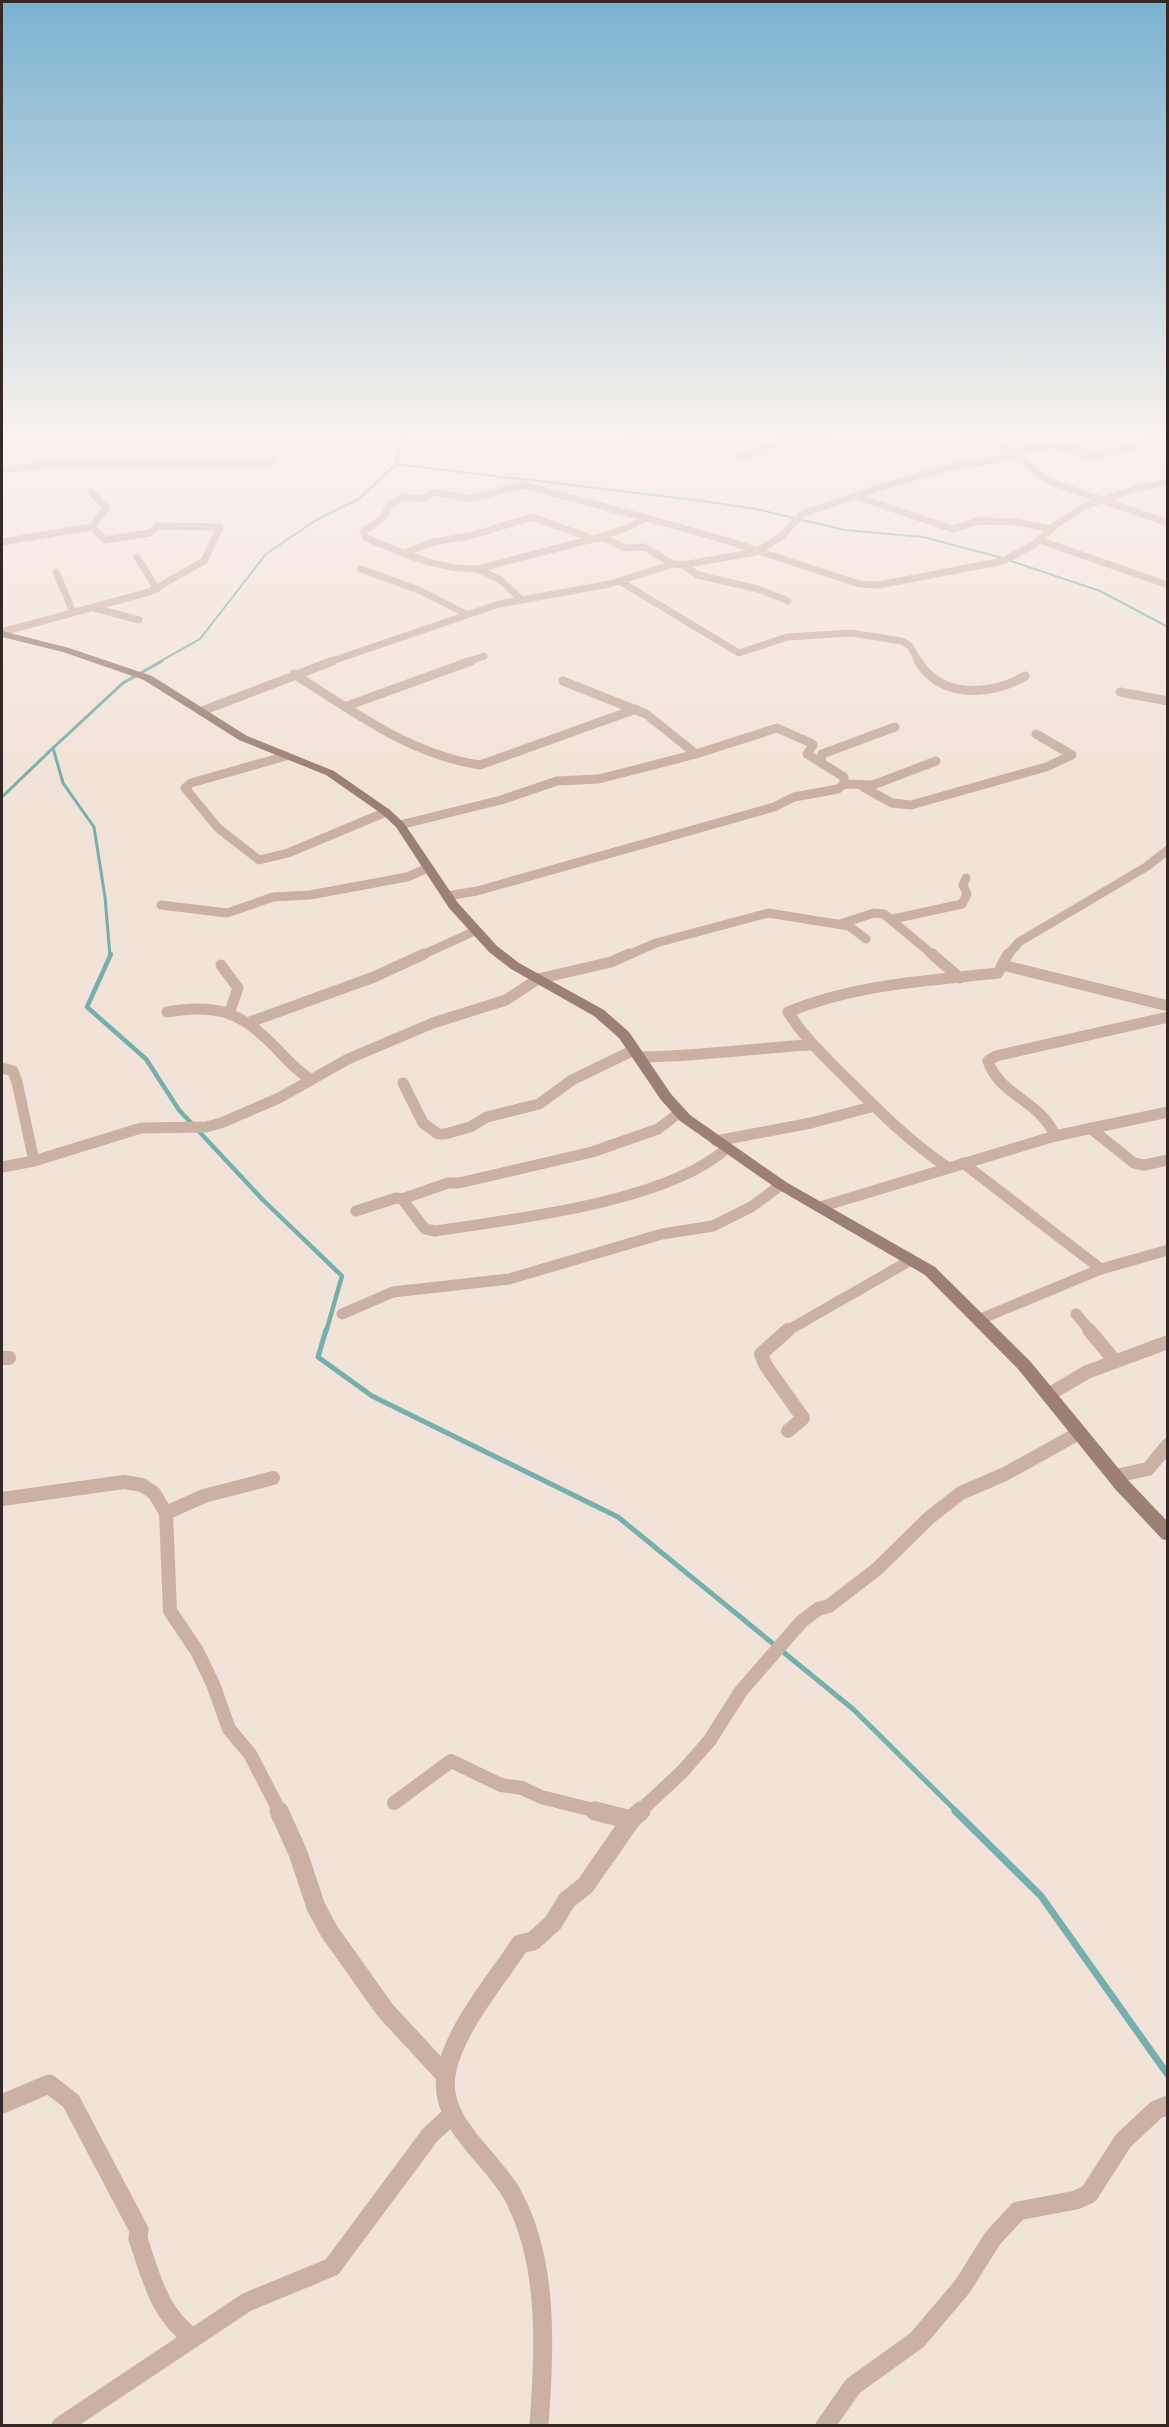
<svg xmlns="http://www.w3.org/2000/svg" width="1169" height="2427" viewBox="0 0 1169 2427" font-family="'PT Sans',sans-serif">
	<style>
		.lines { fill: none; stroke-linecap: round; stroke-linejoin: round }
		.stream-far4 { stroke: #76afac; stroke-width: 2 }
		.stream-far3 { stroke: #76afac; stroke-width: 3 }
		.stream-far2 { stroke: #76afac; stroke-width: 4.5 }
		.stream-far1 { stroke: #76afac; stroke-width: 5 }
		.stream { stroke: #76afac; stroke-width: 7 }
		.street-far4 { stroke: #cab1a4; stroke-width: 7 }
		.street-far3 { stroke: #cab1a4; stroke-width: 9 }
		.street-far2 { stroke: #cab1a4; stroke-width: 11 }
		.street-far1 { stroke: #cab1a4; stroke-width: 14 }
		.street { stroke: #cab1a4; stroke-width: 19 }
		.secondary { fill: #9d8075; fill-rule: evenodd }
	</style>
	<rect width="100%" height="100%" fill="#f2e3d8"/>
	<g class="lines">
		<g class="stream-far4">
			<path d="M396,464L695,500L756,509L845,530L923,537L999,557L1100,591L1168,627"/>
			<path d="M159,662L200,639L266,554L316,520L359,499L396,464L402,432"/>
		</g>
		<g class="stream-far3">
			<path d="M2,797L53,748"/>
			<path d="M110,956L105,897L94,827L63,783L53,748L123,683L162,661"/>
		</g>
		<path class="stream-far2" d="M111,954L87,1007L146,1059L179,1110L263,1200L342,1276L326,1332"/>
		<path class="stream-far1" d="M326,1330L318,1357L372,1396L618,1517L853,1709L957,1812"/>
		<path class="stream" d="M955,1811L1041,1896L1168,2075"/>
		<g class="street-far4">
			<path d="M965,432L984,438L1026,462L1040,476L1059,485L1168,523"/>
			<path d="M631,435L638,432"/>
			<path d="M1068,448L1084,458L1168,439"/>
			<path d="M1010,453C1039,446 1069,443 1097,456"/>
			<path d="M738,458L789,441L831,432"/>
			<path d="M2,470L48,464L272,463"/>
			<path d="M855,496L953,529L979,521L1016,522L1052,529"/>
			<path d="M1039,540L1168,585"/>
			<path d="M2,542L92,527L106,508L91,492"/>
			<path d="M405,553L433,542L470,536L532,517L593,539L604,538L625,548L644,547L673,564"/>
			<path d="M137,557L157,589"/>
			<path d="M683,565L698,575L758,589L788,601"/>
			<path d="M361,569L421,591L466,614"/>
			<path d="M477,569C438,570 402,552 366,538L363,532L384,517L389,505L403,497L420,499L436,492L469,499L523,485L646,518"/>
			<path d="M56,572L73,612"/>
			<path d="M621,582L739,653L787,637L851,633L902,641L910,646L919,662"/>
			<path d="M522,600L499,579L477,569L593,539L627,528L646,518L725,540L859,584L879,585L1003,561L1035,544L1055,525L1087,505L1138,488L1168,482"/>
			<path d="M94,608L139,620"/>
			<path d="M2,632L149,592L204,561L220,527L157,526L150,533L105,540L92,527"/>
			<path d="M329,662L499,604L610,584L673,564L683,565L756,552L782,536L802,514L878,488L949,467L1015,456"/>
			<path d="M467,662L484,656"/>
		</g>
		<g class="street-far3">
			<path d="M918,661C941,699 991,696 1025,676"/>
			<path d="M294,674C352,711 411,755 480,765L636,709"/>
			<path d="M563,681L646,714L696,754"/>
			<path d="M1120,692L1168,701"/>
			<path d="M347,706L471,661"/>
			<path d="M202,711L333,661"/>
			<path d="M286,756L191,783L185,788L218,828L259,860L288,853L386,812"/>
			<path d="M821,760L822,754L895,727"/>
			<path d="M863,787L892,803L911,805L1046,767L1072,755L1036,734"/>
			<path d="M400,825L501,800L557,781L599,779L696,754L777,728L811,743L813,745L807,754L844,777V784"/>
			<path d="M447,896L477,891L774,807L794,797L838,789L844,784L873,785L936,761"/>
			<path d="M161,905L227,913L273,897L310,895L407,877L428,868"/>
			<path d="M893,919L962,904L967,894L963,885L966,878"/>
			<path d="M840,924L874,913L884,914L934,956"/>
			<path d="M420,956L475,931"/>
			<path d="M626,956L656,943L768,913L849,926L866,939"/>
			<path d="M1007,956L1019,942L1146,867L1168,850"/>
		</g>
		<g class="street-far2">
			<path d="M932,954L960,978"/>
			<path d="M221,965L238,988L230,1011"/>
			<path d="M1002,965L1168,1006"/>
			<path d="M167,1012C216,1003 242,1012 276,1048C287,1059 297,1072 311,1079"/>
			<path d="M250,1022L374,977L424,954"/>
			<path d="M639,1057C696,1057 753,1048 810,1045"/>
			<path d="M2,1068L13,1071L17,1082L34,1161"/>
			<path d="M403,1083L423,1123L438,1134H445L470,1127L487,1117L539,1104L572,1080L634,1050"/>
			<path d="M1090,1128L1134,1163L1144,1165L1168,1160"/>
			<path d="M1055,1136C1042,1102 999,1095 988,1061L996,1056L1168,1017"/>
			<path d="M716,1141L811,1123L871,1107"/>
			<path d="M963,1163L1101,1269"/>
			<path d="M2,1167L34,1161L141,1128L206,1127L221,1123L279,1098L348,1059L433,1023L506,1000L538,979L611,962L629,954"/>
			<path d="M947,1167C910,1142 881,1113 849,1081C827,1059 805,1039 788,1012C855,984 927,981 998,973L1008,954"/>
			<path d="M402,1199L448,1183H459L592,1152L658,1129L680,1112"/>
			<path d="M820,1207L1055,1136L1168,1112"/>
			<path d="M356,1211L396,1198L402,1199L425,1229L435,1231C514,1219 668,1202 727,1148"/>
			<path d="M342,1314L393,1292L509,1279L662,1234L713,1226L751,1207L781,1185"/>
			<path d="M1076,1314L1091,1332"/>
			<path d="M978,1320L1101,1269L1168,1250"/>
			<path d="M785,1332L911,1260"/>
		</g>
		<g class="street-far1">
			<path d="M788,1330L761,1354L766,1366L803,1418L788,1431"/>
			<path d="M1089,1330L1115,1361"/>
			<path d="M2,1358H9"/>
			<path d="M1048,1395L1087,1372L1168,1342"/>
			<path d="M1115,1476L1148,1469L1168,1445"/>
			<path d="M2,1499L124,1482L142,1485L154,1493L166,1513L170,1611L197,1651L213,1684L229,1729L250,1754L280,1812"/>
			<path d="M166,1513L204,1496L273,1478"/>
			<path d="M394,1803L451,1761L501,1785L522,1788L541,1797L601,1812"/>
			<path d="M639,1812L682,1772L710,1740L741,1691L802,1621L818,1609L829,1606L877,1569L930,1517L961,1493L1005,1474L1079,1433"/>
		</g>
		<g class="street">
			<path d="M279,1811L298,1853L316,1907L329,1931L385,2010L446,2076"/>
			<path d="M595,1811L631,1820"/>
			<path d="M2,2104L49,2084L71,2101L139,2230L138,2239C151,2276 159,2315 193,2338"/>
			<path d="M61,2426L247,2302L332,2267L430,2135L453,2114"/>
			<path d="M539,2426C544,2351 550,2263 512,2194C491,2156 438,2123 446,2074C454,2029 496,1981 520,1944L533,1941L553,1923L567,1900L585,1886L631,1820L641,1811"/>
			<path d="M825,2426L853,2386L917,2340L962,2287L993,2238L1018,2211L1076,2200L1089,2194L1123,2141L1156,2110L1168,2105"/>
		</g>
		<path class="secondary" d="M2,631L69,648L152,676L247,736L334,771L390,810L404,823L458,903L497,946L519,963L604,1010L629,1032L671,1094L690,1115L786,1182L935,1267L1030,1361L1128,1480L1168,1522V1541L1162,1539L1116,1490L1018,1369L925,1275L776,1188L680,1121L661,1100L619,1038L594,1016L511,969L489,952L449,908L396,827L382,814L326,775L239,740L144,680L63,652L2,637Z"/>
	</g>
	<linearGradient id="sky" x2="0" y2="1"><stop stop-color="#7ab2d0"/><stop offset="0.56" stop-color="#f9f2ed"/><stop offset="1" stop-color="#f9f2ed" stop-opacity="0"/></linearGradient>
	<rect width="1169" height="772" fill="url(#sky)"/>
	<rect width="1169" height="2427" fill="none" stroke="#352926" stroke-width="6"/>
</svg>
